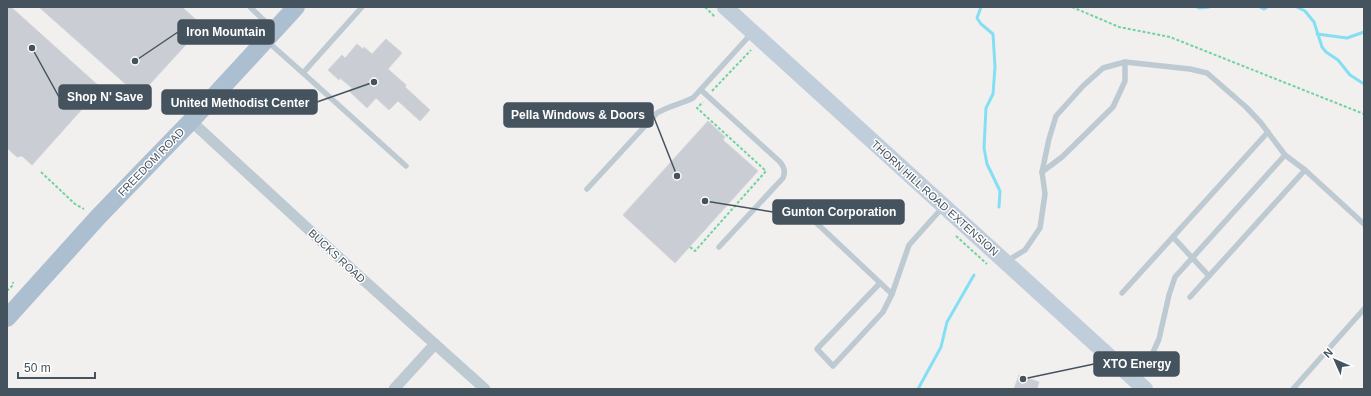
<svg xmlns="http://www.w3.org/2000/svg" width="1371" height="396" viewBox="0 0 1371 396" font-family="Helvetica,sans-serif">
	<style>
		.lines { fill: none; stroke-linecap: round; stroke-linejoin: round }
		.stream { stroke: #83dff3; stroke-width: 3 }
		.building { fill: #caced4; stroke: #d2d5db }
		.path { stroke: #6fd49f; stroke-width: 2; stroke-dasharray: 3 2; stroke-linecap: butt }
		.lane { stroke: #becad2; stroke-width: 5.5 }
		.street { stroke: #becad2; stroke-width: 11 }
		.secondary { stroke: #c0cdda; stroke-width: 16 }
		.primary { stroke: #acbfd0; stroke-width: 18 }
		.labels { text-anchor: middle; stroke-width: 3; stroke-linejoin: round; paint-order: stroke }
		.street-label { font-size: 11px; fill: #45535e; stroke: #fff }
		.leader { fill: none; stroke: #45535e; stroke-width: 1.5 }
		.callout-dot { fill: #45535e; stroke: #fff; stroke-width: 1.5 }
		.callout { fill: #45535e; stroke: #45535e; stroke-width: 1.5 }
		.callout-label { font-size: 12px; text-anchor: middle; font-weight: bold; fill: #fff }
	</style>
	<rect width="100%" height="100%" fill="#f2efef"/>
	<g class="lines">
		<g class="stream">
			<path d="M981,7L977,18L981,24L993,34L995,67L993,94L986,108L984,148L987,164L1000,191L999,207"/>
			<path d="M1197,7L1200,8L1209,7"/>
			<path d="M1260,7L1264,9L1267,7"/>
			<path d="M1297,7L1305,11L1314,22L1322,47L1326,52L1338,60L1350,75L1364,84"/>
			<path d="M1317,34L1347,38L1364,32"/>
			<path d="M918,389L941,347L947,322L974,275"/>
		</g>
	</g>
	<g class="building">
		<path d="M7,7H11L101,88L32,165L22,156L17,157L7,148Z"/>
		<path d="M39,7H182L203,26L139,96Z"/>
		<path d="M386,39L402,53L388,69L406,85L405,87L430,110L420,121L398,101L389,110L376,98L367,108L349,91L352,88L340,78L339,80L328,70L342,55L345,58L357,44L363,49L364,47L372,54Z"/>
		<path d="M708,121L725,137L723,140L758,171L675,263L623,215Z"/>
		<path d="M1019,375L1039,382L1037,389H1014Z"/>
	</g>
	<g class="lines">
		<g class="path">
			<path d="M705,7L715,17"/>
			<path d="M1072,7L1119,27L1170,37L1364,114"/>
			<path d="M712,91L751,50"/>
			<path d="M41,172L75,204L84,209"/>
			<path d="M956,236L987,264"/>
			<path d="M690,247L695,251L766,171L697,108L703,102"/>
			<path d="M7,291L13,285V282"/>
		</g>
		<g class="lane">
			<path d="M250,7L273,29"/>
			<path d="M362,7L303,73L406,166"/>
			<path d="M267,41L303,73"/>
			<path d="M701,90L779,161C784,166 786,171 783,178L719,247"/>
			<path d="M1285,155L1305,170"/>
			<path d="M1042,172L1062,157L1113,107L1125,81V62"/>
			<path d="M587,189L657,113C668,106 681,104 693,98L751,34"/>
			<path d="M807,214L892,294L909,245L943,207"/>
			<path d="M1173,237L1209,276"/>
			<path d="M1007,261L1025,250L1040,228L1045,194L1042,172L1049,139L1056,116L1083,86L1103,68L1125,62L1190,69L1207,73L1246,107L1261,123L1285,155L1175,277L1169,295L1159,339L1150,359L1130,373"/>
			<path d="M880,283L817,349L833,366L883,312L892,294"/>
			<path d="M1122,293L1268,132"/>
			<path d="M1190,297L1305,170L1364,224"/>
			<path d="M1293,389L1364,309"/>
		</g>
		<g class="street">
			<path d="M191,121L358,275L485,389"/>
			<path d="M394,389L435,344"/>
		</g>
		<path class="secondary" d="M725,7L1145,389"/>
		<path class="primary" d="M7,318L99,216L191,121L296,7"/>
	</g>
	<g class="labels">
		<g class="street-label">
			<text transform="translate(151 162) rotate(-46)" y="4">FREEDOM ROAD</text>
			<text transform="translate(935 198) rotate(42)" y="4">THORN HILL ROAD EXTENSION</text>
			<text transform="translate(337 256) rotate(43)" y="4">BUCKS ROAD</text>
		</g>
	</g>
	<path class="leader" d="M135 61L178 32M32 48L59 97M374 82L317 102M677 176L653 115M705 201L773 212M1023 379L1094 364"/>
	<g class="callout-dot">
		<circle cx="135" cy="61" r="4"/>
		<circle cx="32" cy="48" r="4"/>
		<circle cx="374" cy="82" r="4"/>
		<circle cx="677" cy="176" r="4"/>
		<circle cx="705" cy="201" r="4"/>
		<circle cx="1023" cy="379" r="4"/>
	</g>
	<g class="callout">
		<rect x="178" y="20" width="96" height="24" rx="4"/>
		<rect x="59" y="85" width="92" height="24" rx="4"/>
		<rect x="162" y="90" width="155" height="24" rx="4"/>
		<rect x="504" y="103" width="149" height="24" rx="4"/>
		<rect x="773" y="200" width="131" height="24" rx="4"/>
		<rect x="1094" y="352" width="85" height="24" rx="4"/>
	</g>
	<g class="callout-label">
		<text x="226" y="36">Iron Mountain</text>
		<text x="105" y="101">Shop N' Save</text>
		<text x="240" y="107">United Methodist Center</text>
		<text x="578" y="119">Pella Windows &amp; Doors</text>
		<text x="839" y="216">Gunton Corporation</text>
		<text x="1137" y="368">XTO Energy</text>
	</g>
	<rect width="1371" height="396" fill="none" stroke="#45535e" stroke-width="16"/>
	<g transform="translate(1335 360) rotate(315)" stroke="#ffffff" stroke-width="3" paint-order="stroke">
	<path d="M0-3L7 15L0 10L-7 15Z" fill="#45535e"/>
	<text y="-6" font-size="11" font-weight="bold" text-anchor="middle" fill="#45535e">N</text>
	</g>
	<path d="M18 372v6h77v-6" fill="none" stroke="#45535e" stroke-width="2"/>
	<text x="24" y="372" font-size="12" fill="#45535e" stroke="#ffffff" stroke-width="3" paint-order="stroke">50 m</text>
</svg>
